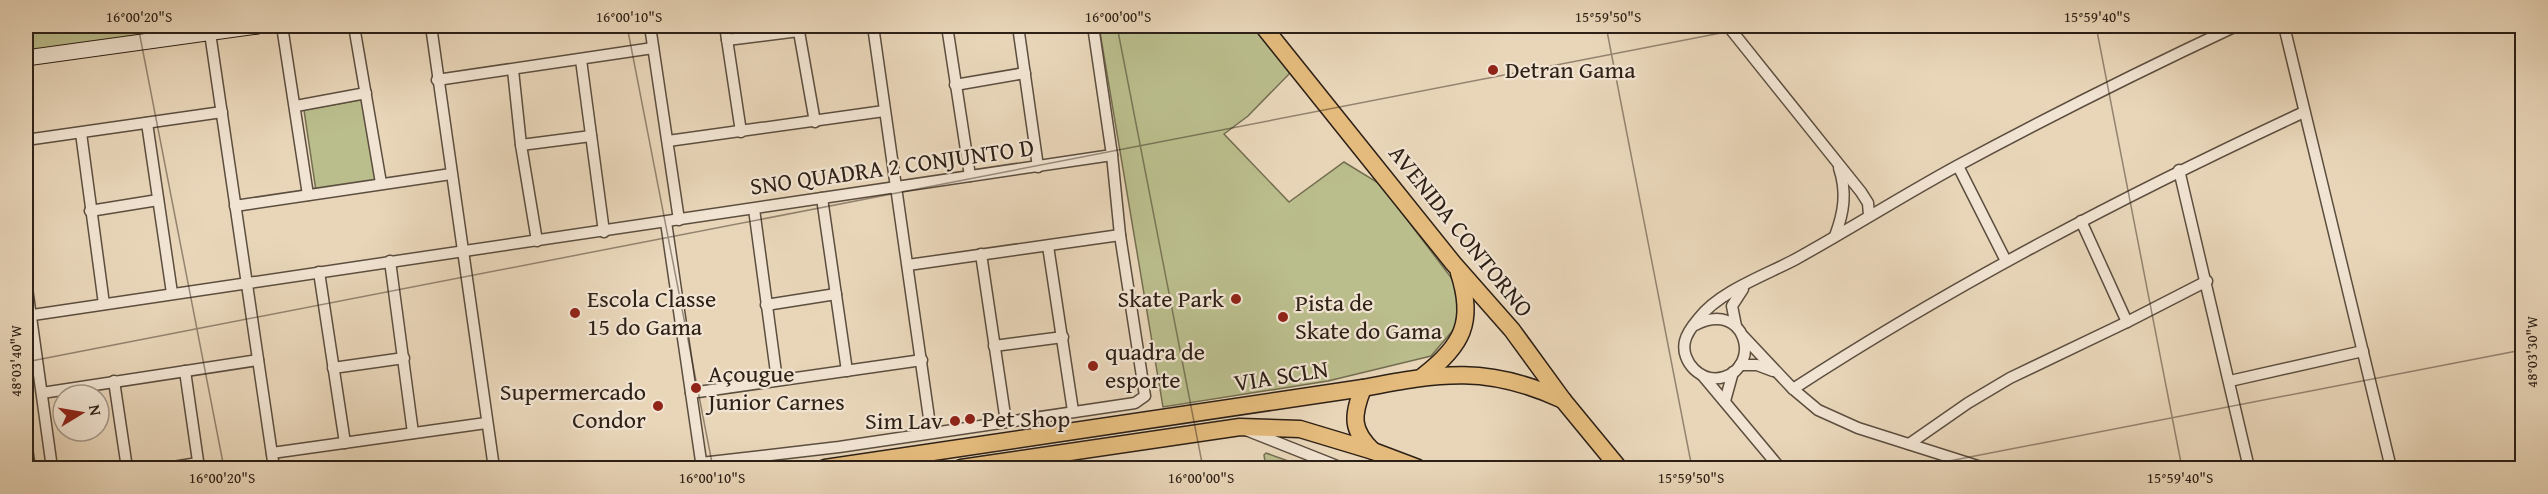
<svg xmlns="http://www.w3.org/2000/svg" width="2548" height="494" viewBox="0 0 2548 494" font-family="'Gentium Book Plus',serif">
	<style>
		.green { fill: #babd8c; stroke: #746e51; stroke-width: 1.5 }
		.lines { fill: none; stroke-linecap: round; stroke-linejoin: round }
		.street-casing { stroke: #5c4e3f; stroke-width: 13 }
		.secondary-casing { stroke: #2d2016; stroke-width: 17 }
		.primary-casing { stroke: #2d2016; stroke-width: 19 }
		.street { stroke: #f1e4d2; stroke-width: 10 }
		.secondary { stroke: #f1e4d2; stroke-width: 15 }
		.primary { stroke: #e4bb7c; stroke-width: 16 }
		.ticks { fill: none; stroke: #2d2016; stroke-width: 1.5; stroke-opacity: 0.45 }
		.poi-dot { fill: #8f2418; stroke: #f1e4d2; stroke-width: 2 }
		.labels { text-anchor: middle; stroke-width: 4.5; stroke-linejoin: round; paint-order: stroke }
		.poi-label { font-size: 24px; fill: #2d2016; stroke: #f1e4d2; text-anchor: start }
		.street-label { font-size: 24px; fill: #2d2016; stroke: #f1e4d2 }
		.neatline { fill: none; stroke: #2d2016; stroke-width: 2 }
		.ticks-label { font-size: 15px; text-anchor: middle; fill: #2d2016 }
	</style>
	<rect width="100%" height="100%" fill="#e9d6b9"/>
	<filter id="stains"><feTurbulence type="fractalNoise" baseFrequency=".00333" numOctaves="4"/><feColorMatrix values="0 0 0 0 .2 0 0 0 0 .09 0 0 0 0 .02 0 0 0 .5 -.17"/></filter>
	<radialGradient id="worn" r=".72"><stop offset=".6" stop-color="#630" stop-opacity="0"/><stop offset="1" stop-color="#630" stop-opacity=".3"/></radialGradient>
	<g class="green">
		<path d="M26,26H217L26,53Z"/>
		<path d="M1099,26H1254L1291,72L1248,116L1224,134L1289,202L1344,162L1380,184L1456,284L1461,321L1431,356L1328,381L1163,407Z"/>
		<path d="M365,99L378,180L316,191L304,110Z"/>
		<path d="M1266,453L1308,468H1266L1264,455Z"/>
	</g>
	<g class="lines">
		<defs>
			<g id="street">
				<path d="M282,26L308,195"/>
				<path d="M354,26L381,183"/>
				<path d="M431,26L494,468"/>
				<path d="M650,26L679,220"/>
				<path d="M725,26L741,132"/>
				<path d="M798,26L815,122"/>
				<path d="M873,26L931,432"/>
				<path d="M947,26L970,176"/>
				<path d="M1018,26L1038,167"/>
				<path d="M1728,26L1861,192L1868,203L1869,215"/>
				<path d="M2284,26L2391,468"/>
				<path d="M210,33L274,468"/>
				<path d="M727,40L799,31"/>
				<path d="M581,60L604,232"/>
				<path d="M513,70L521,145L537,241"/>
				<path d="M437,80L653,48"/>
				<path d="M955,85L1025,73"/>
				<path d="M296,106L366,93"/>
				<path d="M147,123L172,293"/>
				<path d="M81,133L104,304"/>
				<path d="M26,140L222,112"/>
				<path d="M668,141L884,111"/>
				<path d="M521,145L591,136"/>
				<path d="M1958,166L2006,261"/>
				<path d="M2179,170L2249,468"/>
				<path d="M822,198L847,371"/>
				<path d="M235,206L451,174"/>
				<path d="M754,209L777,380"/>
				<path d="M90,211L158,200"/>
				<path d="M2081,221L2127,322"/>
				<path d="M666,222L702,468"/>
				<path d="M1835,236C1844,212 1847,192 1839,168"/>
				<path d="M1048,246L1073,411"/>
				<path d="M981,254L1006,422"/>
				<path d="M390,261L413,433"/>
				<path d="M908,265L1120,235"/>
				<path d="M319,272L345,443"/>
				<path d="M26,281L52,468"/>
				<path d="M766,305L836,294"/>
				<path d="M26,316L1112,155"/>
				<path d="M1695,325C1746,299 1762,366 1724,377C1702,384 1680,362 1685,341C1687,332 1694,324 1699,318C1720,291 1766,275 1796,259C1850,229 1902,196 1957,166C2048,117 2142,70 2236,26"/>
				<path d="M1736,326L1732,306L1743,289"/>
				<path d="M1743,336L1793,389L1818,410L1858,428L1984,468"/>
				<path d="M994,346L1063,337"/>
				<path d="M1740,365H1757L1773,371"/>
				<path d="M333,368L404,358"/>
				<path d="M185,371L199,468"/>
				<path d="M1703,376L1780,468"/>
				<path d="M114,381L127,468"/>
				<path d="M2230,381L2363,351"/>
				<path d="M1793,389C1956,283 2128,194 2304,112"/>
				<path d="M42,393L258,360"/>
				<path d="M691,393L922,360"/>
				<path d="M1725,401L1733,372"/>
				<path d="M1246,430L1342,468"/>
				<path d="M26,442L30,468"/>
				<path d="M1909,444L1968,403L2010,378L2127,322L2207,281"/>
				<path d="M272,453L486,423"/>
				<path d="M701,463L839,447L1135,403L1145,396L1120,235L1112,155L1093,26"/>
				<path d="M167,468L198,463"/>
			</g>
			<path id="secondary" d="M26,58L258,26"/>
			<g id="primary">
				<path d="M1263,26L1453,263L1512,330L1563,400L1619,468"/>
				<path d="M1423,376C1462,346 1475,322 1459,273"/>
				<path d="M1363,388C1352,416 1351,430 1373,451"/>
				<path d="M825,468L1363,388C1441,373 1488,365 1563,400"/>
				<path d="M961,468L1240,427L1300,429L1373,451L1418,468"/>
			</g>
		</defs>
		<use href="#street" class="street-casing"/>
		<use href="#secondary" class="secondary-casing"/>
		<use href="#primary" class="primary-casing"/>
		<use href="#street" class="street"/>
		<use href="#secondary" class="secondary"/>
		<use href="#primary" class="primary"/>
	</g>
	<path class="ticks" d="M138,26L224,468M627,26L713,468M1117,26L1203,468M1606,26L1692,468M2096,26L2182,468M26,362L1757,26M1913,468L2522,350"/>
	<g class="poi-dot">
		<circle cx="1493" cy="70" r="6"/>
		<circle cx="1236" cy="299" r="6"/>
		<circle cx="575" cy="313" r="6"/>
		<circle cx="1283" cy="317" r="6"/>
		<circle cx="1093" cy="366" r="6"/>
		<circle cx="696" cy="388" r="6"/>
		<circle cx="658" cy="406" r="6"/>
		<circle cx="970" cy="419" r="6"/>
		<circle cx="955" cy="421" r="6"/>
	</g>
	<g class="labels">
		<g class="poi-label">
			<text x="1505" y="78">Detran Gama</text>
			<text x="587" y="307">Escola Classe<tspan x="587" dy="28">15 do Gama</tspan></text>
			<text x="1224" y="307" text-anchor="end">Skate Park</text>
			<text x="1295" y="311">Pista de<tspan x="1295" dy="28">Skate do Gama</tspan></text>
			<text x="1105" y="360">quadra de<tspan x="1105" dy="28">esporte</tspan></text>
			<text x="708" y="382">Açougue<tspan x="708" dy="28">Junior Carnes</tspan></text>
			<text x="646" y="400" text-anchor="end">Supermercado<tspan x="646" dy="28">Condor</tspan></text>
			<text x="982" y="427">Pet Shop</text>
			<text x="943" y="429" text-anchor="end">Sim Lav</text>
		</g>
		<g class="street-label">
			<text transform="translate(892 167) rotate(-8)" y="8">SNO QUADRA 2 CONJUNTO D</text>
			<text transform="translate(1461 231) rotate(51)" y="8">AVENIDA CONTORNO</text>
			<text transform="translate(1281 376) rotate(-9)" y="8">VIA SCLN</text>
		</g>
	</g>
	<rect width="2548" height="494" fill="none" stroke="#e9d6b9" stroke-width="66"/>
	<g transform="translate(81 413) rotate(79)"><circle r="28" fill="#f1e4d2" stroke="#a39687" stroke-width="1.5"/>
	<path d="M0-4.5L10 22L0 15L-10 22Z" fill="#8f2418"/>
	<text y="-9" font-size="16" font-weight="bold" text-anchor="middle" fill="#2d2016">N</text>
	</g>
	<rect x="33" y="33" width="2482" height="428" class="neatline"/>
	<g class="ticks-label">
		<text x="139" y="22">16°00'20"S</text>
		<text x="629" y="22">16°00'10"S</text>
		<text x="1118" y="22">16°00'00"S</text>
		<text x="1608" y="22">15°59'50"S</text>
		<text x="2097" y="22">15°59'40"S</text>
		<text transform="translate(2532 352) rotate(-90)" y="5">48°03'30"W</text>
		<text transform="translate(16 361) rotate(-90)" y="5">48°03'40"W</text>
		<text x="222" y="483">16°00'20"S</text>
		<text x="712" y="483">16°00'10"S</text>
		<text x="1201" y="483">16°00'00"S</text>
		<text x="1691" y="483">15°59'50"S</text>
		<text x="2180" y="483">15°59'40"S</text>
	</g>
	<rect width="100%" height="100%" filter="url(#stains)"/>
	<rect width="100%" height="100%" fill="url(#worn)"/>
</svg>
